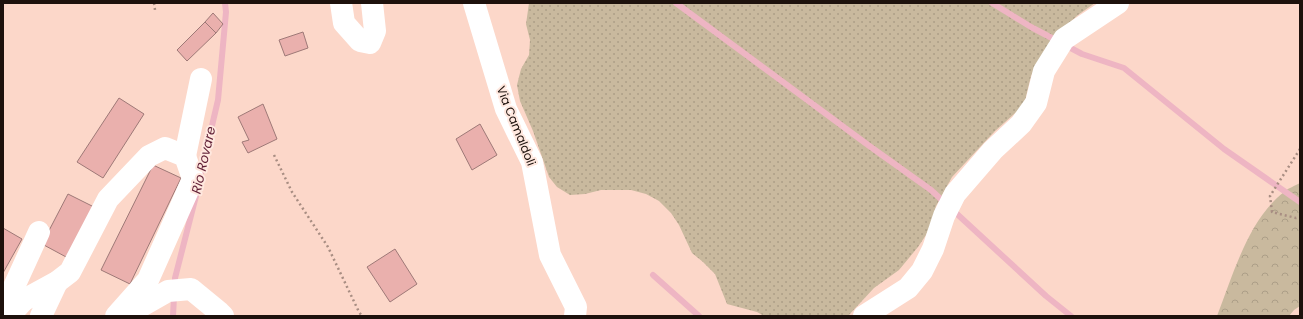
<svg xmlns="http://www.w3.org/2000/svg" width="1303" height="319" viewBox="0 0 1303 319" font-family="Poppins,sans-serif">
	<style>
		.grass { fill: url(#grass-dots) }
		.forest { fill: url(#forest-crowns) }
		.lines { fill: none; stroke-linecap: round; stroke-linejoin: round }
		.stream { stroke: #eeb5c3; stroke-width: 6 }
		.building { fill: #eab0ad; stroke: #9e7977 }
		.path { stroke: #a88d82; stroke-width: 2.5; stroke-dasharray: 2 3; stroke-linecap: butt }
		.street { stroke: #fff; stroke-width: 22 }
		.labels { text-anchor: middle; stroke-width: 4; stroke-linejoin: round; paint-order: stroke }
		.street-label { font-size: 12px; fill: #1d110c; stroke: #ffe8df }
		.water-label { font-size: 13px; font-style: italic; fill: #601e35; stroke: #ffe8df }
	</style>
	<defs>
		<pattern id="grass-dots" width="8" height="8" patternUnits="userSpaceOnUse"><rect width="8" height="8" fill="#c9b99e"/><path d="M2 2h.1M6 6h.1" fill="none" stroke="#ac9e87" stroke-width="1.8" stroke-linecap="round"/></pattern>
		<pattern id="forest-crowns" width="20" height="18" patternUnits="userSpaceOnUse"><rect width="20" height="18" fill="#c9b99e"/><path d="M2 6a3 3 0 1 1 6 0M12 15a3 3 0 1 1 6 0" fill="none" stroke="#ac9e87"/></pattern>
	</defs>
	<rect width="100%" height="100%" fill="#fcd7c9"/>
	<path class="grass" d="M529,3H1095L1078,15L1068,24L1039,61L1031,76L1024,105L995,131L952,177L936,206L932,221L926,235L918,247L899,270L874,288L848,316H764L757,312L727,304L715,274L703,262L692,253L679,225L671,213L659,201L646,194L631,190H601L585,194L570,195L557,187L549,177L533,131L520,101L517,85L521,69L529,55L530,40L526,24Z"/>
	<path class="forest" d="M1300,183V306L1294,310L1289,316H1217C1233,275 1248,220 1284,192C1288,188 1295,186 1300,183Z"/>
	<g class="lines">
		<g class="stream">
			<path d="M676,3L868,145L931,190L1046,296L1071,316"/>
			<path d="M992,3L1031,27L1082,54L1124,68L1224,149L1300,202"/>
			<path d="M200,177L218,100L226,12L225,3"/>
			<path d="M653,275L699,316"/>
			<path d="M173,316L175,278L196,196"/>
		</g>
	</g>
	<g class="building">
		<path d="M213,13L223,24L216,33L205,22Z"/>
		<path d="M205,22L216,33L187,61L177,50Z"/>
		<path d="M303,32L308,48L285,56L279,40Z"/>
		<path d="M119,98L144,114L103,178L77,162Z"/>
		<path d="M263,104L277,139L248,153L242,142L249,140L238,117Z"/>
		<path d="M480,124L497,155L472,170L456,139Z"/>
		<path d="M153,165L181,178L130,284L101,270Z"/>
		<path d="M68,194L94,207L68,258L42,244Z"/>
		<path d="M3,228L22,239L3,273Z"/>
		<path d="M395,249L417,284L390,302L367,267Z"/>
	</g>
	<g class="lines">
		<g class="path">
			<path d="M154,3L155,10"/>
			<path d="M1300,149L1270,196L1272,212L1296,218L1300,217"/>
			<path d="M274,155L292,192L328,247L359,312L362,316"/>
		</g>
		<g class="street">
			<path d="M341,3L344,23L360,41L370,43L375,31L372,3"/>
			<path d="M474,3L506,109L532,162L550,255L576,307L575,316"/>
			<path d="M185,156L201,79"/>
			<path d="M10,315L7,302L39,232"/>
			<path d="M9,316L24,300L57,282L70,272L108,199L149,156L165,148L185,156L193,179L148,280L116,316"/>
			<path d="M41,316L57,282"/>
			<path d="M124,316L168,291L191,289L219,312L223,316"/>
			<path d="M864,316L908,288L922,271L933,249L944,216L955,194L993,150L1021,124L1036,103L1044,71L1064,39L1118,3"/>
		</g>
	</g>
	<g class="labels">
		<g class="street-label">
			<text transform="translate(516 126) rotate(68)" y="4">Via Camaldoli</text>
		</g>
		<g class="water-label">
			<text transform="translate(203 160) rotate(-77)" y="5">Rio Rovare</text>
		</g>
	</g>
	<rect width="1303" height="319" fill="none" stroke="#1d110c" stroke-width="8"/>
</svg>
